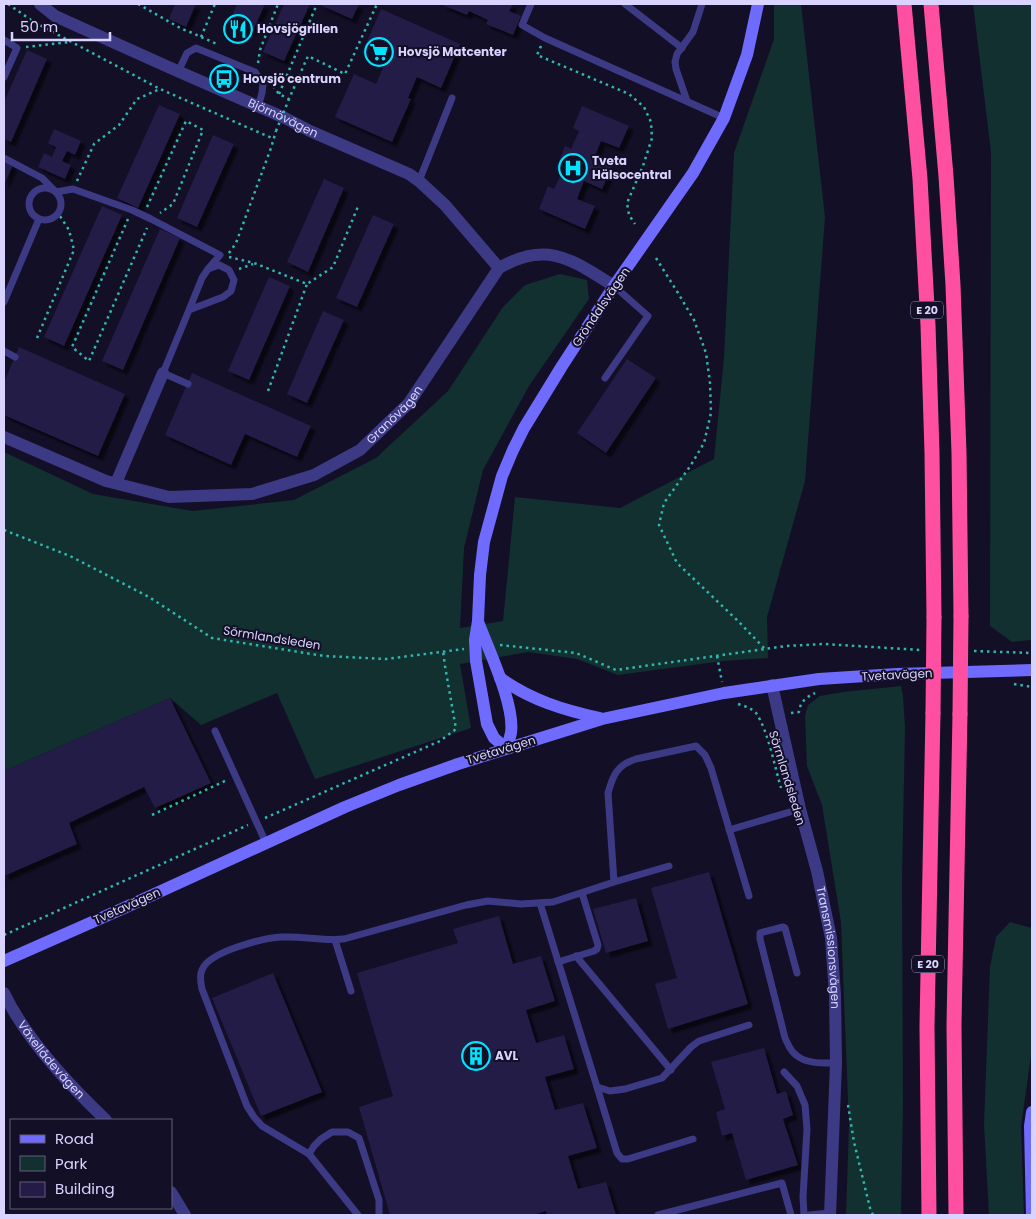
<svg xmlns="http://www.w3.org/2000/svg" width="1036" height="1219" viewBox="0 0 1036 1219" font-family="Poppins,sans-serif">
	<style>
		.green { fill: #12302f }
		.building { fill: #241b47; filter: url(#shadow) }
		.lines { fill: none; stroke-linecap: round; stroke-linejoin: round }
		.path { stroke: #2fb8b0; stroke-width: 2.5; stroke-dasharray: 2.5 4; stroke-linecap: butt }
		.lane { stroke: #3d3a85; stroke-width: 7 }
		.street { stroke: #3d3a85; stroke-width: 12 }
		.secondary { stroke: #6f6bff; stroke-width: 12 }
		.highway { stroke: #ff4fa3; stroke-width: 15 }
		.path-bridge { stroke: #2fb8b0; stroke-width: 2.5; stroke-dasharray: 2.5 4; stroke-linecap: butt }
		.highway-bridge { stroke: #ff4fa3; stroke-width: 15 }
		.labels { text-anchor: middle; stroke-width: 4; stroke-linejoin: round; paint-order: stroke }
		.shield { fill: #130f26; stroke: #9e99be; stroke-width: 1 }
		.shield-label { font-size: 11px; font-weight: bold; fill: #d9d4ff }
		.poi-label { font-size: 12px; font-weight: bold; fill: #d9d4ff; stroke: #130f26; text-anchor: start }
		.street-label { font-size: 12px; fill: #d9d4ff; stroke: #130f26 }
	</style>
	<defs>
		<filter id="shadow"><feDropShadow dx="4.5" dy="4.5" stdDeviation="1" flood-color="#0009"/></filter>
	</defs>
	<rect width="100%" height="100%" fill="#130f26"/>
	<g class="green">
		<path d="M774,4H801L825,217L805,481L767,617L768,658L723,661L618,675L577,659L528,652L460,664L471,728L315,779L277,693L201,725L170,698L4,771V452L93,494L193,511L294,500L376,458L448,391L503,307L525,285L560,274L587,280L589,299L529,386L483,470L464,548L460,628L503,621L515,497L620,508L714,459L724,358L734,153L774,39Z"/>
		<path d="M973,4H1032V640L1012,642L990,626L991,152Z"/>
		<path d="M901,686L903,696L905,727L902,882L903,1104L901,1215H846L849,1125L841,922L822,805L807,766L805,716L808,705L820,696L843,692Z"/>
		<path d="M1010,922L1032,928V1049L1021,1126L1024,1215H989L984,1124L990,967L996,937Z"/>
	</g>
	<g class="building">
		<path d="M175,4H196L186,27L169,19Z"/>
		<path d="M237,4H265L253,31L230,21Z"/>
		<path d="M284,4H310L284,61L263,52Z"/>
		<path d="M318,4H359L352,19Z"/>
		<path d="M440,4H513L509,11L521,16L513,35L486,24L488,20L469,11L467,15Z"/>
		<path d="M381,9L460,44L441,88L417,77L408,98L411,99L392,142L335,117L354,74L376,84L385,63L362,53Z"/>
		<path d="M27,50L47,59L11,142L4,139V102Z"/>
		<path d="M159,105L180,114L138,208L117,198Z"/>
		<path d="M582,106L629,126L619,148L601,141L594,159L612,167L602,189L584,181L577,199L595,206L585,229L539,209L548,186L554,189L562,172L556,169L565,146L571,149L579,131L573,128Z"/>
		<path d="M54,129L81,141L75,155L67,151L62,161L71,165L65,179L38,167L44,153L52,157L56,147L48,143Z"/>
		<path d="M213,135L234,144L197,227L177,218Z"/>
		<path d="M4,161L13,165L4,185Z"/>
		<path d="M324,179L344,188L308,272L287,262Z"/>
		<path d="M102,206L122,215L64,346L44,337Z"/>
		<path d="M373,215L394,224L357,307L336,298Z"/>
		<path d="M160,229L180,238L123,370L102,361Z"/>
		<path d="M269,277L290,286L249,380L228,371Z"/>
		<path d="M323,311L344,320L307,403L287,394Z"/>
		<path d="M19,347L125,394L98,456L4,415V382Z"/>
		<path d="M627,359L656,378L606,453L577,433Z"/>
		<path d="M192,373L311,426L297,457L245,434L231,465L165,435Z"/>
		<path d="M170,698L211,783L155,808L144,787L69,823L77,844L4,876V771Z"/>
		<path d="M709,872L748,1004L668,1029L655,984L677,978L651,888Z"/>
		<path d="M636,898L648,941L606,953L593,909Z"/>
		<path d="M499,916L513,964L541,956L555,1001L526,1010L536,1043L564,1035L574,1069L545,1077L555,1110L583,1103L597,1148L568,1156L578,1189L606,1182L616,1215H547L546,1211L533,1215H390L359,1107L393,1096L357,973L458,943L453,929Z"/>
		<path d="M273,973L322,1092L261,1116L212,998Z"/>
		<path d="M764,1048L777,1094L786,1091L793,1115L783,1119L798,1165L746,1180L732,1133L722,1136L716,1112L725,1109L711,1062Z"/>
	</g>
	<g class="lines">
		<g class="path">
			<path d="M8,4L34,22L160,89L274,139"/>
			<path d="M138,4L182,29L190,32L219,45"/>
			<path d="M201,37L215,4"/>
			<path d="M541,46L537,55L629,94L644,107L651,122L652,138L643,166L627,203L629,215L635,224"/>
			<path d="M26,47L70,42"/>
			<path d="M258,63L260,50L278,4"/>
			<path d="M273,86L279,94L289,99L308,56L345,74L377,4"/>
			<path d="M279,94L317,4"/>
			<path d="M77,181L94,144L119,125L137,99L160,89"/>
			<path d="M147,207L186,121L203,130L173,204L160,213"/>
			<path d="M128,219L72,347L89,361L147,228"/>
			<path d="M229,253L236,243L271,148L276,131"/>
			<path d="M229,257L254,263L307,284L333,267L359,204"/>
			<path d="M656,258L678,293L694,320L706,353L710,383L711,413L704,443L691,465L664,503L659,525L677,563L737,620L764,648"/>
			<path d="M239,269L253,264"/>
			<path d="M37,338L74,250L69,230L58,213"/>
			<path d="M268,391L307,284"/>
			<path d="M4,530L70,556L149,597L212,638L324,656L386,659L464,649"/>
			<path d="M500,645L576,653L616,670L786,646L824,644L921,650"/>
			<path d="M974,651L1032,653"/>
			<path d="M717,656L722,682"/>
			<path d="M1014,684L1032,687"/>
			<path d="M738,704C745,706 751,708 756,713C768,730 775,768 781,788"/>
			<path d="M791,713L799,712C800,702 806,697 815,693"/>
			<path d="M152,815L227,780"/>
			<path d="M265,818L440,741L456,729L445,666L443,651"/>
			<path d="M4,935L248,825"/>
			<path d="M848,1105L854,1142L870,1208L873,1215"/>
		</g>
		<g class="lane">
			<path d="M531,4L522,25L545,38L724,118"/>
			<path d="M625,4L682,48"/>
			<path d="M4,40L17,48L4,77"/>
			<path d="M178,72L187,53L196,48L255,72L263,84L262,93L258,107"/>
			<path d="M687,101L676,69L675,62L677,54L693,32L702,4"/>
			<path d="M4,158L42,178L56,192L73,189L132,210L151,219L220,255L208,269"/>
			<path d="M419,181L452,98"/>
			<circle cx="45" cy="204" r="16"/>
			<path d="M4,302L39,219"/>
			<path d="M4,351L15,357"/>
			<path d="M605,378L648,316L614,286"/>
			<path d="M188,384L163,373L189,310L223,297L231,291L234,280L229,270L219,265L208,269L202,278L189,310"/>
			<path d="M215,731L266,843"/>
			<path d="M729,830L800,809"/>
			<path d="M614,882L669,866"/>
			<path d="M540,903L597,1087L610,1091L625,1089L662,1078L691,1047L699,1041L749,1025"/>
			<path d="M335,940L351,991"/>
			<path d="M576,956L671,1070"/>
			<path d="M558,962L594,951L597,949L598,945L582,893"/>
			<path d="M797,973L785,928L783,927L760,933V939L785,1038C788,1044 790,1051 796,1055C806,1064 823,1063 836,1063"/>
			<path d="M784,1072L797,1086L805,1105L807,1129L803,1197L804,1215"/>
			<path d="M597,1087L617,1153L622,1159H628L693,1139"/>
			<path d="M309,1154L314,1146L321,1139L332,1132H348L359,1138L379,1200V1215"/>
			<path d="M358,1215L309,1154L262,1126L254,1117L247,1106L202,989C201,983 199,976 202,970C209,951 264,938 282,937C303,936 323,941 344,939L466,905L488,901L521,904L553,902L614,882L608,793C613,775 617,765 636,759L696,746L705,755L711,768L749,896"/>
			<path d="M658,1215L782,1183L791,1215"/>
			<path d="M809,1215L830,1213"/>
		</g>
		<g class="street">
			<path id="s1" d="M40,4L55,16L175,70L285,118L310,131L409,174L419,181L445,205L499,268"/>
			<path id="s2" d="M4,437L106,481L169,497L252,494L314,475L360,450L409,403L499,268C548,240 572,260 614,286"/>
			<path d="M116,483L163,373"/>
			<path id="s3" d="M772,685L800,809L817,871L831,938L835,995L836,1063L830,1215"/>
			<path id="s4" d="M4,993C26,1039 69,1085 106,1120"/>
			<path d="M171,1192L185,1215"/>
		</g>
		<g class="secondary">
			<path d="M479,624C489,651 515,705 511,733C510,738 508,744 506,748"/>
			<path d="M500,678C531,700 563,710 600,718"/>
			<path d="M506,748L494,738L487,724L476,661L475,640L478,621L480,575L484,542L502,476L513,450L524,428L562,366L614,286L693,173L724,118L747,55L758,4"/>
			<path d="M4,961L124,908L345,807L399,785L458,764L602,719L724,693L819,679L897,674L1032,670"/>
			<path d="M1032,1215L1030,1126L1032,1112"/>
		</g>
		<g class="highway">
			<path d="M904,4L920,179L928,325L932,453L934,617"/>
			<path d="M931,4L946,176L953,285L959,453L961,616"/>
			<path d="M929,1215L927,1026L933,713"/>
			<path d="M956,1215L954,1025L960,714"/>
		</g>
		<path class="path-bridge" d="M276,131L289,99"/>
		<g class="highway-bridge">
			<path d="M933,713L934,617"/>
			<path d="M960,714L961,616"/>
		</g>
	</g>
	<defs>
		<symbol id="restaurant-ring" viewBox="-11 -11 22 22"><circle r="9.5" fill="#130f26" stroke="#00e5ff" stroke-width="1.5"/><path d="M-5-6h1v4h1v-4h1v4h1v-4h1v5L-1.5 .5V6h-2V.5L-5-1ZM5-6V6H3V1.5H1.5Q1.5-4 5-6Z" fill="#00e5ff"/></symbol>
		<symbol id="supermarket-ring" viewBox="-11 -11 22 22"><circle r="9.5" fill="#130f26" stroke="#00e5ff" stroke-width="1.5"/><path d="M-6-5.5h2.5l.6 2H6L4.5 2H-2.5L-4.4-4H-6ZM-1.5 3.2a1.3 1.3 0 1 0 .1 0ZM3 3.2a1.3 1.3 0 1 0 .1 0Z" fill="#00e5ff"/></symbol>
		<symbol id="bus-ring" viewBox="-11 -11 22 22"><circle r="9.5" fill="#130f26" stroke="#00e5ff" stroke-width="1.5"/><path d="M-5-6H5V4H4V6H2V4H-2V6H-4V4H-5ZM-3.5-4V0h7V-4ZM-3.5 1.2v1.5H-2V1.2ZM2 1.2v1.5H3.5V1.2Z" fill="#00e5ff"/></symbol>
		<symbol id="hospital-ring" viewBox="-11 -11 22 22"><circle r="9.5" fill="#130f26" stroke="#00e5ff" stroke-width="1.5"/><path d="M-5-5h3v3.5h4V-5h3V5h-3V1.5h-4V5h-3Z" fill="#00e5ff"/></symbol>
		<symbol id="building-ring" viewBox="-11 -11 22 22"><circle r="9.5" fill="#130f26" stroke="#00e5ff" stroke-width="1.5"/><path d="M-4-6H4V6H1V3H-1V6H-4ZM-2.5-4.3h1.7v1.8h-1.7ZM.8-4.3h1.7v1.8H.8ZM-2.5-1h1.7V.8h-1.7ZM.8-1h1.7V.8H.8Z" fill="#00e5ff"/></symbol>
	</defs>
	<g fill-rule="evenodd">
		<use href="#restaurant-ring" x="222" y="13" width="32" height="32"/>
		<use href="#supermarket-ring" x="363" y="36" width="32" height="32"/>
		<use href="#bus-ring" x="208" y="63" width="32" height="32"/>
		<use href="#hospital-ring" x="557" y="152" width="32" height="32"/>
		<use href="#building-ring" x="460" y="1040" width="32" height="32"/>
	</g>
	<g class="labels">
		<g class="shield">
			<rect x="911" y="301.5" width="32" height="17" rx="4"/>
			<rect x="912" y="955.5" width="32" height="17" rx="4"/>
		</g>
		<g class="shield-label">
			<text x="927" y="314">E 20</text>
			<text x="928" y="968">E 20</text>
		</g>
		<g class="poi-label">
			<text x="257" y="33">Hovsjögrillen</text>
			<text x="398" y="56">Hovsjö Matcenter</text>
			<text x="243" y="83">Hovsjö centrum</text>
			<text x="592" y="165">Tveta<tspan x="592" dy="14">Hälsocentral</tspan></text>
			<text x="495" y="1060">AVL</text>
		</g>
		<g class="street-label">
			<text dy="4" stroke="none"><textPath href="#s1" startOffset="269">Björnövägen</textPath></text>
			<text transform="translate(601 307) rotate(-56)" y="4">Gröndalsvägen</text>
			<text dy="4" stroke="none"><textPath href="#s2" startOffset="426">Granövägen</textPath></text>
			<text transform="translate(272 638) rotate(9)" y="4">Sörmlandsleden</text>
			<text transform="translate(897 675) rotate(-3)" y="4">Tvetavägen</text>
			<text transform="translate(501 750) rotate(-17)" y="4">Tvetavägen</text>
			<text transform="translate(787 778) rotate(73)" y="4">Sörmlandsleden</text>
			<text transform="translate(127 906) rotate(-24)" y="4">Tvetavägen</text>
			<text dy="4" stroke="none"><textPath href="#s3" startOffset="269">Transmissionsvägen</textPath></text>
			<text dy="4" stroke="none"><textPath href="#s4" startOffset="82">Växellådevägen</textPath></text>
		</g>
	</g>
	<rect width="1036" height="1219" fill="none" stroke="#d9d4ff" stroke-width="10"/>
	<rect x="10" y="1119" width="162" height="90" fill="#130f26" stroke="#625e7d"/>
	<rect x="20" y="1135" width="25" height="8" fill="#6f6bff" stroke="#625e7d"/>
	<text x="55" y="1144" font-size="15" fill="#d9d4ff">Road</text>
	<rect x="20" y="1156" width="25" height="15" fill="#12302f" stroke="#625e7d"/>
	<text x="55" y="1169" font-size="15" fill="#d9d4ff">Park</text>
	<rect x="20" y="1182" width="25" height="15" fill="#241b47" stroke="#625e7d"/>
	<text x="55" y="1194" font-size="15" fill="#d9d4ff">Building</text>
	<path d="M12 32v8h98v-8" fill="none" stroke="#d9d4ff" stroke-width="2.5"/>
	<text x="20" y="32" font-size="15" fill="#d9d4ff" stroke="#130f26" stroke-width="4" paint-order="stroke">50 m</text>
</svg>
